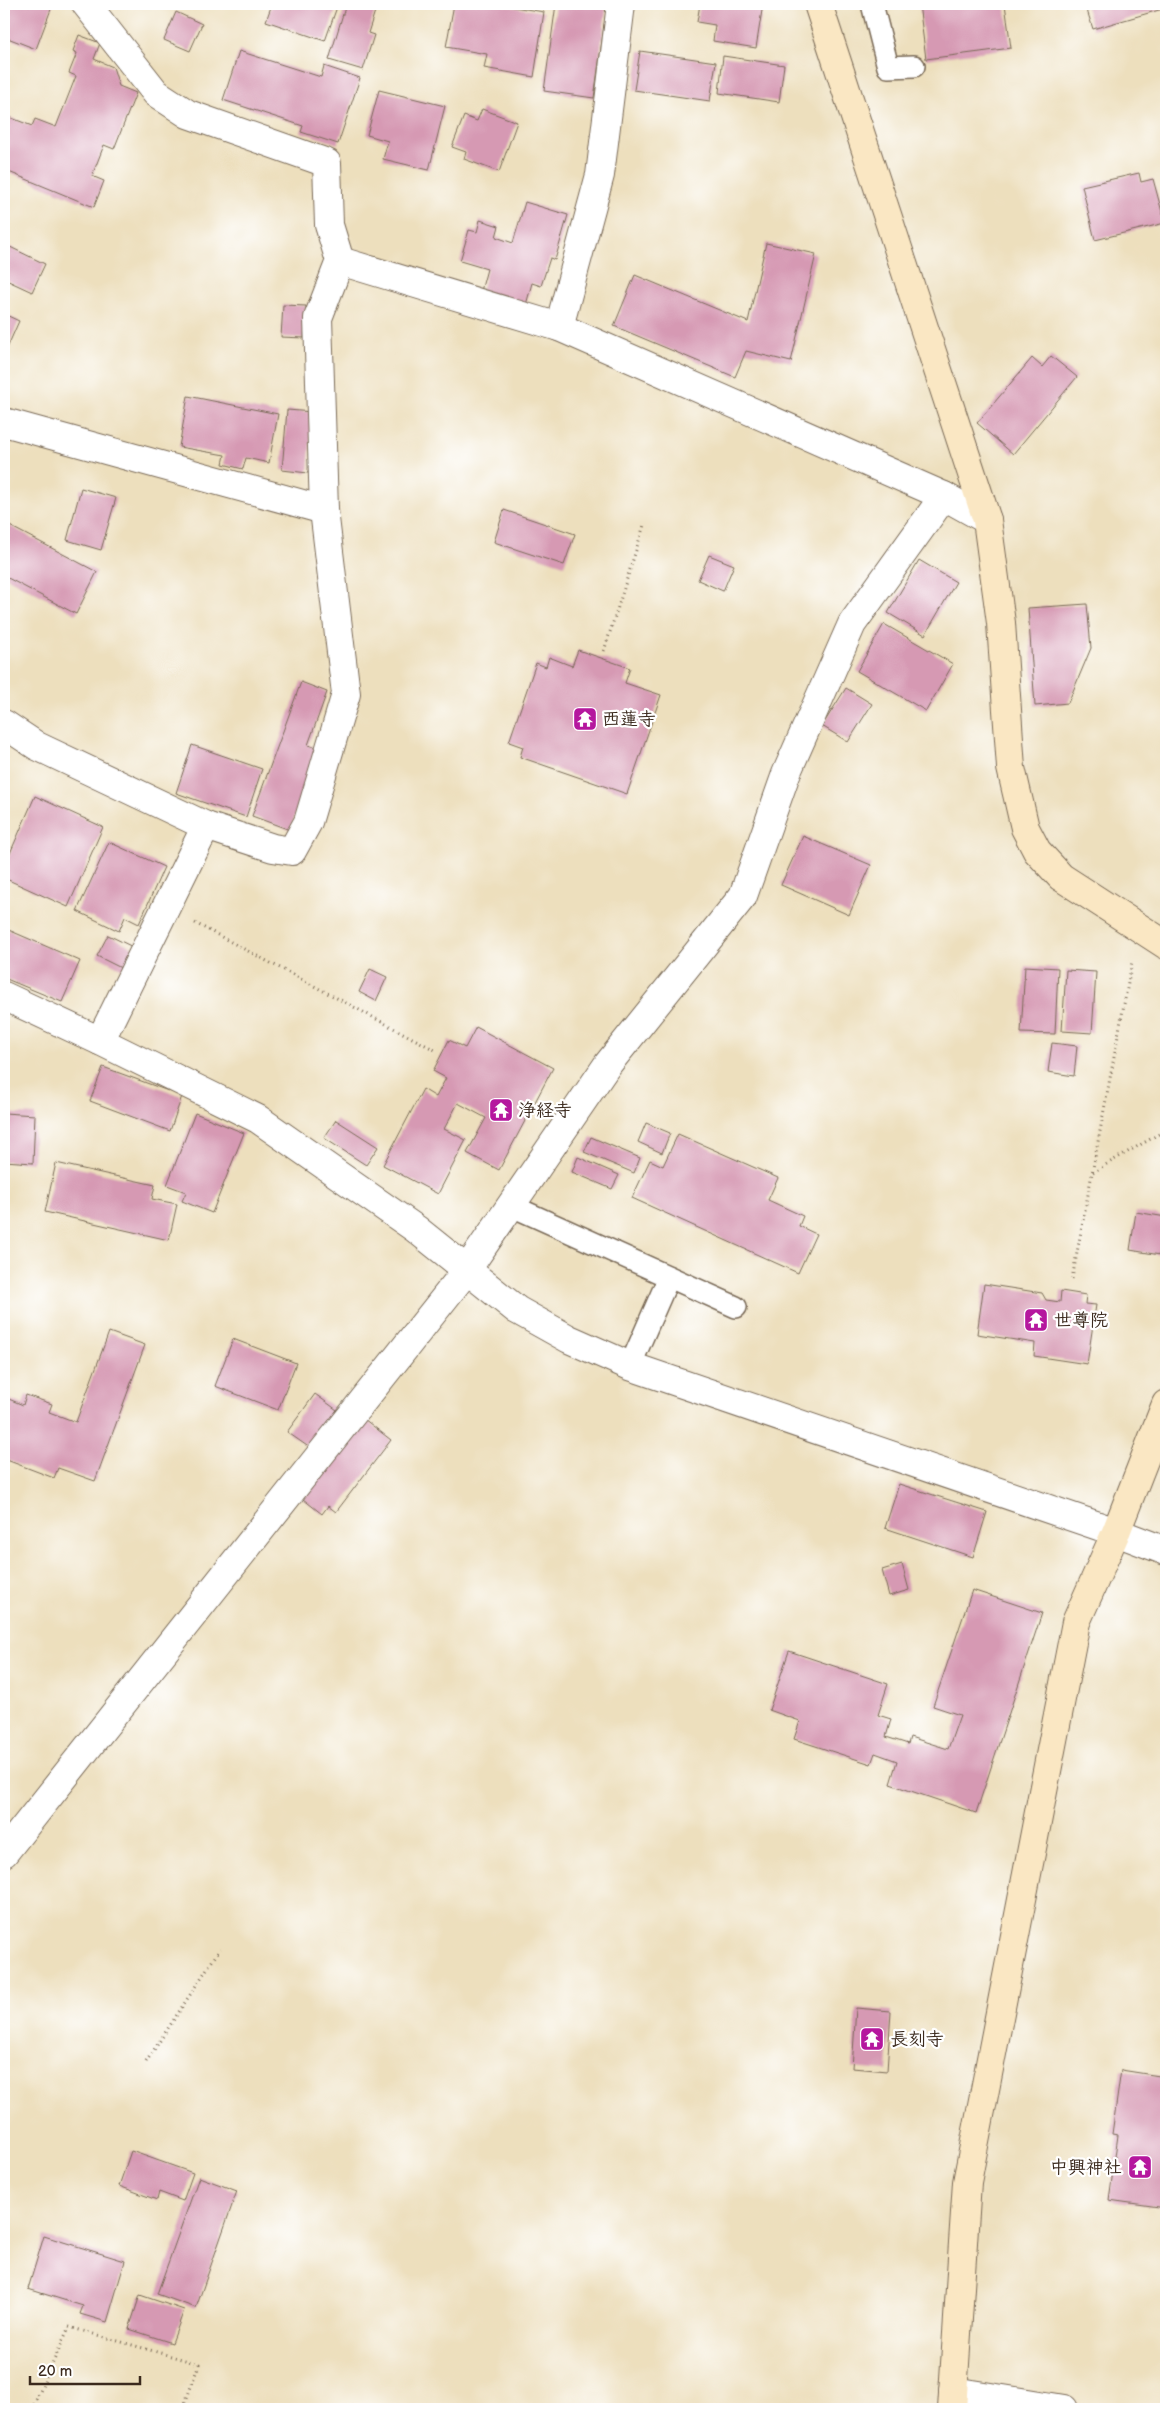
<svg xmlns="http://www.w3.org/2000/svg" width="1170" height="2413" viewBox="0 0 1170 2413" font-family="'Balsamiq Sans','Klee One',sans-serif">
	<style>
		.building { fill: #d699b3 }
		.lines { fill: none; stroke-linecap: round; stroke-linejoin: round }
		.lane-casing { stroke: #796956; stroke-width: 24 }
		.street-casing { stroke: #796956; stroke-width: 30 }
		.secondary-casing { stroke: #796956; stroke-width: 30 }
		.path { stroke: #796956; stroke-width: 3; stroke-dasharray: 1 4; stroke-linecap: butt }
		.lane { stroke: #fff; stroke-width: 21 }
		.street { stroke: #fff; stroke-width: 28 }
		.secondary { stroke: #fae7c3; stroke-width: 28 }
		.labels { text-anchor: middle; stroke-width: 4.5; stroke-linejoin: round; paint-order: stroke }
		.poi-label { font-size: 18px; font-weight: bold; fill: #3b2a1e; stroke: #fff; text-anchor: start }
	</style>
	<rect width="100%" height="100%" fill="#fff"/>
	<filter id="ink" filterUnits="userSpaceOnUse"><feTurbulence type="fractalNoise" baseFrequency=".02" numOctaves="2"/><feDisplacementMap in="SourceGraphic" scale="10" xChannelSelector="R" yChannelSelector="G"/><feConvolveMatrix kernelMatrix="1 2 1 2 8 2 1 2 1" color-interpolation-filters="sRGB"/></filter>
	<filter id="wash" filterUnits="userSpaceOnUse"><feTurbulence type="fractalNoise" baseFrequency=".0096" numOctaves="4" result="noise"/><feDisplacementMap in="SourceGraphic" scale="20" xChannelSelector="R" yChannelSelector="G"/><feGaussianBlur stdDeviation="1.12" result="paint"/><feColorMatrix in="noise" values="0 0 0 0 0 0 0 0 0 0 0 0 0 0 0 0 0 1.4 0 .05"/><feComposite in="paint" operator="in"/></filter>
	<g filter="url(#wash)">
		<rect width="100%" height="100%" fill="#eddfbd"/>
		<g id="blocks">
			<g class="building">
				<path d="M4,4H53L36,49L5,37L4,40Z"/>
				<path d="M272,4H338L325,41L266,21Z"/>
				<path d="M346,4H363L376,8L368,33L374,35L363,70L329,60Z"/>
				<path d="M454,4H496L544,12L534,77L484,68L487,54L446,47Z"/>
				<path d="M556,4H607L594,98L544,91Z"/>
				<path d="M700,4H763L756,48L713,41L715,25L697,22Z"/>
				<path d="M919,4H1005L1011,48L926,59Z"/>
				<path d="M1085,4H1166V8L1093,29Z"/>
				<path d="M176,12L202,24L190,51L164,40Z"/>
				<path d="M79,35L100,43L94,59L113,67L119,86L136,93L114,149L104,145L92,176L104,181L94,207L4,170V115L32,126L35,119L56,127L76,76L69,73L77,53L73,51Z"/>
				<path d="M239,51L321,77L324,66L360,78L338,144L301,132L303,126L223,100Z"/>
				<path d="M640,51L716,62L710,101L634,90Z"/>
				<path d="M723,56L784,65L779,102L719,93Z"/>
				<path d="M379,90L445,106L429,170L383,159L388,141L367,135Z"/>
				<path d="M482,109L517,122L499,172L464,159L466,152L452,147L464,116L477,121Z"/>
				<path d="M1139,173L1141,182L1153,179L1165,223L1095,240L1082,186Z"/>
				<path d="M525,202L568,215L555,260L550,258L541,286L532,283L526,305L481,291L487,269L460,261L469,230L477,232L480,220L499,226L496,237L513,243Z"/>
				<path d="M766,243L816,254L791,362L746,351L735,377L614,326L635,275L748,322Z"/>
				<path d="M4,244L45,264L32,292L4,279Z"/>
				<path d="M283,305L306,306L304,338L281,337Z"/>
				<path d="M4,314L19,321L4,355Z"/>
				<path d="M1051,356L1077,377L1013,454L977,423L1032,358L1042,367Z"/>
				<path d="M188,396L278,414L269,463L246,458L243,469L223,464L225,455L179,447Z"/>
				<path d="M287,410L313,412L308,473L282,470Z"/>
				<path d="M81,488L116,498L101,550L67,540Z"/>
				<path d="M504,510L575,534L564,565L494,542Z"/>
				<path d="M4,523L97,572L76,614L4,576Z"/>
				<path d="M709,555L734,565L723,591L698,580Z"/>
				<path d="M919,560L956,582L925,635L888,613Z"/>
				<path d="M1087,604L1091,648L1068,703L1035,706L1028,608Z"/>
				<path d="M884,624L953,664L926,711L857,671Z"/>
				<path d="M578,650L630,668L625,683L661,695L627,794L520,757L523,747L509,742L536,663L546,667L549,657L572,666Z"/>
				<path d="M301,682L327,692L308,745L320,749L290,830L252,816Z"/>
				<path d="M846,688L872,704L848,742L822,726Z"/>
				<path d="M192,745L262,769L246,817L176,793Z"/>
				<path d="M35,796L103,827L68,907L4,878V867Z"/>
				<path d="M803,836L871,865L849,915L781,885Z"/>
				<path d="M109,842L164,867L139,924L125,917L119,931L77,911Z"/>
				<path d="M4,928L80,961L62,1002L4,978Z"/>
				<path d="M108,935L137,949L127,971L97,956Z"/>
				<path d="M1025,966L1058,968L1055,1034L1021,1033Z"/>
				<path d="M370,969L387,977L376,1001L359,992Z"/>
				<path d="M1066,970L1096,972L1092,1033L1062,1031Z"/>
				<path d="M476,1027L553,1068L499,1170L467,1153L486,1118L458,1103L444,1129L466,1140L438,1194L383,1165L423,1089L436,1097L446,1078L433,1071L449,1040L465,1048Z"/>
				<path d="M1052,1043L1077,1046L1074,1076L1048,1072Z"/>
				<path d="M103,1067L182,1096L170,1131L90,1101Z"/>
				<path d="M4,1113L35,1115L33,1163L4,1161Z"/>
				<path d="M195,1113L244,1133L212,1213L182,1201L186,1192L167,1185Z"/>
				<path d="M336,1120L378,1147L366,1165L324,1138Z"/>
				<path d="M646,1123L670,1133L662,1153L638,1142Z"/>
				<path d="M678,1134L778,1178L768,1200L803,1216L799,1226L816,1234L798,1273L632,1198L650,1160L663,1166Z"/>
				<path d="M591,1137L640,1158L634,1173L584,1152Z"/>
				<path d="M578,1157L619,1175L612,1189L572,1172Z"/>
				<path d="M56,1163L155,1185L152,1199L177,1204L169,1240L45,1212Z"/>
				<path d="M1136,1212L1166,1217V1256L1130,1250Z"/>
				<path d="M984,1284L1042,1293L1046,1300L1060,1302L1061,1291L1086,1295L1085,1304L1096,1305L1087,1364L1034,1356L1035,1343L977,1334Z"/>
				<path d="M109,1332L145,1345L95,1481L58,1468L54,1478L4,1459V1397L23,1405L26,1395L52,1404L49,1412L76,1422Z"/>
				<path d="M233,1339L296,1363L278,1410L215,1386Z"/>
				<path d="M315,1394L337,1410L310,1448L287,1432Z"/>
				<path d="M364,1419L391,1440L336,1512L328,1506L322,1514L303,1499Z"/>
				<path d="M899,1484L987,1512L973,1557L885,1528Z"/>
				<path d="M902,1564L909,1590L889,1596L882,1570Z"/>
				<path d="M972,1590L1042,1613L976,1813L890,1784L897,1761L875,1753L871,1764L794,1739L800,1721L769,1710L789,1651L888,1684L878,1715L891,1719L886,1737L908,1744L910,1737L948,1749L960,1715L933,1706Z"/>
				<path d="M856,2008L891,2011L887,2071L852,2068Z"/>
				<path d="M1121,2070L1166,2077V2208L1109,2200L1118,2135L1112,2134Z"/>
				<path d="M131,2151L193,2173L183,2201L159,2192L157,2200L119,2186Z"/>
				<path d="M199,2177L237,2191L196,2308L157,2294Z"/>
				<path d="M44,2236L125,2261L107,2322L80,2314L83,2306L28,2289Z"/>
				<path d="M140,2295L184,2310L172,2343L129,2329Z"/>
			</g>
		</g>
	</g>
	<g filter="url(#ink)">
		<use href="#blocks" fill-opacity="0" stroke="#796956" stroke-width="1"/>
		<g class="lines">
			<defs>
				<g id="lane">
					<path d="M872,4L888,67L914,66"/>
					<path d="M512,1206L736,1307"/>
					<path d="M630,1366L669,1277"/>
				</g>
				<g id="street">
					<path d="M86,4L156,93L188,114L327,163L329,225L340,261L318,318L324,510L346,694L308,822L292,851L273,848L206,826L100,1041"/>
					<path d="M340,261L559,327L944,496L987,520"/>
					<path d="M559,327L600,175L621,4"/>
					<path d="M4,422L324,510"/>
					<path d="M4,724L37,746L206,826"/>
					<path d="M4,996L100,1041L258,1119L416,1229L517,1310L569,1339L630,1366L1116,1532L1166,1551"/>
					<path d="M4,1853L466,1271L608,1064L743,896L786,774L852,624L944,496"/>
					<path d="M953,2391L1064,2409"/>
				</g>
				<g id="secondary">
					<path d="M818,4L987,520L1001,623L1011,768L1025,828L1037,851L1061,877L1166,945"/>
					<path d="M952,2409L967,2182L1076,1622L1116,1532L1166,1404"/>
				</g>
			</defs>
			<use href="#lane" class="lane-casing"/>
			<use href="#street" class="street-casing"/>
			<use href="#secondary" class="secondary-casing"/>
			<g class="path">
				<path d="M604,651L644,525"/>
				<path d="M195,923L435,1050"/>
				<path d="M1093,1172L1166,1130"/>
				<path d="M1072,1279L1132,962"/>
				<path d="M1165,2052L1166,2046"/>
				<path d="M146,2062L220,1949"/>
				<path d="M32,2409L69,2327L199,2364L183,2409"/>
			</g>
			<use href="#lane" class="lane"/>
			<use href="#street" class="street"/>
			<use href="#secondary" class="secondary"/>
		</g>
	</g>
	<defs>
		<symbol id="temple-square" viewBox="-11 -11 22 22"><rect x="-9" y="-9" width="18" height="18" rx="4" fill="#b5179e" stroke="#fff"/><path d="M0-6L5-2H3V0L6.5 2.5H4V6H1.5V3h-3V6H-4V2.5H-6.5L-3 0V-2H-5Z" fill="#fff"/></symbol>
	</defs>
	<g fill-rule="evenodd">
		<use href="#temple-square" x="571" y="705" width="28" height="28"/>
		<use href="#temple-square" x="487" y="1096" width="28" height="28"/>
		<use href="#temple-square" x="1022" y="1306" width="28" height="28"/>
		<use href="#temple-square" x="858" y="2025" width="28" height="28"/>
		<use href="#temple-square" x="1126" y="2153" width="28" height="28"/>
	</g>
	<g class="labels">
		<g class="poi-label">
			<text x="602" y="725">西蓮寺</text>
			<text x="518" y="1116">浄経寺</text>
			<text x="1054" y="1326">世尊院</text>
			<text x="890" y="2045">長刻寺</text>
			<text x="1122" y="2173" text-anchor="end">中興神社</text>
		</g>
	</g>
	<rect width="1170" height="2413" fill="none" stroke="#fff" stroke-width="20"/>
	<path d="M30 2376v8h110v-8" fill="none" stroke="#3b2a1e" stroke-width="2.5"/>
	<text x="38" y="2376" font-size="15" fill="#3b2a1e" stroke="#ffffff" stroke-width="4" paint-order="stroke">20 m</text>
</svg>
